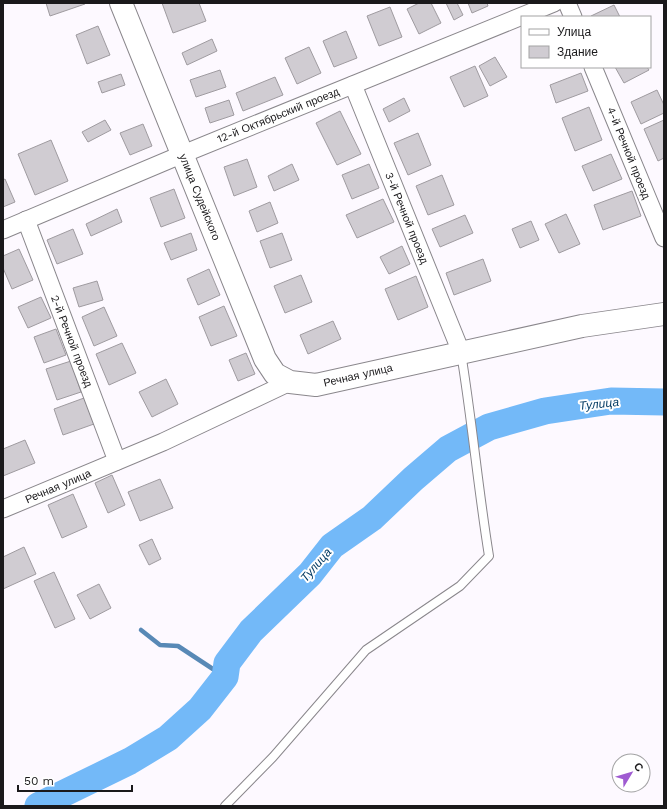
<svg xmlns="http://www.w3.org/2000/svg" width="667" height="809" viewBox="0 0 667 809" font-family="'Work Sans',sans-serif">
	<style>
		.lines { fill: none; stroke-linecap: round; stroke-linejoin: round }
		.stream { stroke: #5889b6; stroke-width: 4.5 }
		.river { stroke: #73b9f8; stroke-width: 27 }
		.building { fill: #d0ccd2; stroke: #9f9ba0 }
		.lane-casing { stroke: #8a878c; stroke-width: 10 }
		.street-casing { stroke: #8a878c; stroke-width: 19 }
		.secondary-casing { stroke: #8a878c; stroke-width: 24 }
		.lane { stroke: #fff; stroke-width: 8 }
		.street { stroke: #fff; stroke-width: 17 }
		.secondary { stroke: #fff; stroke-width: 22 }
		.labels { text-anchor: middle; stroke-width: 4; stroke-linejoin: round; paint-order: stroke }
		.street-label { font-size: 11px; fill: #1a191b; stroke: #fff }
		.water-label { font-size: 12px; font-style: italic; fill: #053c64; stroke: #fff }
	</style>
	<rect width="100%" height="100%" fill="#fdf9ff"/>
	<g class="lines">
		<path class="stream" d="M141,630L160,645L178,646L225,677"/>
		<path class="river" d="M38,806L130,761L168,738L200,709L225,677L227,663L251,631L310,574L332,546L372,518L413,479L448,449L489,427L545,411L611,401L664,402"/>
	</g>
	<g class="building">
		<path d="M46,3H85V4L50,16Z"/>
		<path d="M162,3H199L206,21L173,33Z"/>
		<path d="M419,3H431L441,23L419,34L407,9Z"/>
		<path d="M446,3H457L463,15L454,20Z"/>
		<path d="M468,3H487L488,6L472,13Z"/>
		<path d="M614,5L620,17H592L591,16Z"/>
		<path d="M390,7L402,37L379,46L367,16Z"/>
		<path d="M98,26L110,55L87,64L76,35Z"/>
		<path d="M346,31L357,58L334,67L323,41Z"/>
		<path d="M212,39L217,51L187,65L182,53Z"/>
		<path d="M309,47L321,73L297,84L285,58Z"/>
		<path d="M495,57L507,77L490,86L479,66Z"/>
		<path d="M475,66L488,96L464,107L450,77Z"/>
		<path d="M615,67H647L649,70L624,83Z"/>
		<path d="M220,70L226,87L196,97L190,80Z"/>
		<path d="M581,73L588,91L556,103L550,85Z"/>
		<path d="M121,74L125,85L102,93L98,82Z"/>
		<path d="M275,77L283,95L243,111L236,93Z"/>
		<path d="M657,90L664,105V113L641,124L631,102Z"/>
		<path d="M404,98L410,111L389,122L383,109Z"/>
		<path d="M229,100L234,115L210,123L205,108Z"/>
		<path d="M589,107L602,140L575,151L562,118Z"/>
		<path d="M340,111L361,154L337,165L316,123Z"/>
		<path d="M105,120L111,130L88,142L82,132Z"/>
		<path d="M664,120V158L658,161L644,129Z"/>
		<path d="M143,124L152,146L130,155L120,133Z"/>
		<path d="M418,133L431,165L408,175L394,143Z"/>
		<path d="M51,140L68,181L35,195L18,154Z"/>
		<path d="M611,154L622,179L593,191L582,166Z"/>
		<path d="M247,159L257,187L234,196L224,167Z"/>
		<path d="M292,164L299,180L274,191L268,176Z"/>
		<path d="M369,164L379,188L352,199L342,175Z"/>
		<path d="M442,175L454,205L428,215L416,186Z"/>
		<path d="M5,179L15,202L3,207V180Z"/>
		<path d="M174,189L185,218L161,227L150,198Z"/>
		<path d="M632,191L641,216L603,230L594,205Z"/>
		<path d="M383,199L394,222L357,238L346,215Z"/>
		<path d="M270,202L278,223L257,232L249,211Z"/>
		<path d="M117,209L122,222L91,236L86,224Z"/>
		<path d="M566,214L580,244L559,253L545,224Z"/>
		<path d="M465,215L473,233L440,247L432,229Z"/>
		<path d="M531,221L539,240L520,248L512,229Z"/>
		<path d="M73,229L83,254L57,264L47,240Z"/>
		<path d="M191,233L197,250L171,260L164,243Z"/>
		<path d="M282,233L292,260L270,268L260,241Z"/>
		<path d="M402,246L410,264L389,274L380,257Z"/>
		<path d="M19,249L33,280L12,289L3,268V256Z"/>
		<path d="M483,259L491,281L454,295L446,273Z"/>
		<path d="M209,269L220,295L198,305L187,279Z"/>
		<path d="M301,275L312,302L285,313L274,286Z"/>
		<path d="M416,276L428,307L398,320L385,289Z"/>
		<path d="M97,281L103,300L79,307L73,288Z"/>
		<path d="M41,297L51,318L28,328L18,307Z"/>
		<path d="M224,306L237,336L211,346L199,317Z"/>
		<path d="M104,307L117,336L94,346L82,317Z"/>
		<path d="M333,321L341,339L308,354L300,335Z"/>
		<path d="M56,329L66,355L44,363L34,337Z"/>
		<path d="M122,343L136,373L109,385L96,354Z"/>
		<path d="M246,353L255,374L238,381L229,360Z"/>
		<path d="M71,361L81,392L57,400L46,369Z"/>
		<path d="M166,379L178,404L152,417L139,392Z"/>
		<path d="M84,398L94,424L63,435L54,409Z"/>
		<path d="M25,440L35,463L3,476V449Z"/>
		<path d="M112,475L125,505L108,513L95,483Z"/>
		<path d="M160,479L173,508L140,521L128,492Z"/>
		<path d="M73,494L87,527L62,538L48,505Z"/>
		<path d="M152,539L161,559L149,565L139,545Z"/>
		<path d="M24,547L36,574L3,589V557Z"/>
		<path d="M54,572L75,619L55,628L34,581Z"/>
		<path d="M99,584L111,608L90,619L77,595Z"/>
	</g>
	<g class="lines">
		<defs>
			<path id="lane" d="M225,806L273,757L366,650L460,586L489,556C478,488 472,420 461,353"/>
			<g id="street">
				<path d="M567,3L573,17"/>
				<path d="M593,67L664,238"/>
				<path d="M353,85L461,352"/>
				<path d="M26,220L117,461"/>
				<path d="M3,230L183,154L554,3"/>
				<path d="M3,509L163,442L290,382"/>
			</g>
			<path id="secondary" d="M121,3L265,359L275,374L290,382L316,385L582,326L664,314"/>
		</defs>
		<use href="#lane" class="lane-casing"/>
		<use href="#street" class="street-casing"/>
		<use href="#secondary" class="secondary-casing"/>
		<use href="#lane" class="lane"/>
		<use href="#street" class="street"/>
		<use href="#secondary" class="secondary"/>
	</g>
	<g class="labels">
		<g class="street-label">
			<text transform="translate(278 115) rotate(-22)" y="4">12-й Октябрьский проезд</text>
			<text transform="translate(629 153) rotate(68)" y="4">4-й Речной проезд</text>
			<text transform="translate(200 197) rotate(68)" y="4">улица Судейского</text>
			<text transform="translate(407 218) rotate(68)" y="4">3-й Речной проезд</text>
			<text transform="translate(72 341) rotate(69)" y="4">2-й Речной проезд</text>
			<text transform="translate(358 375) rotate(-13)" y="4">Речная улица</text>
			<text transform="translate(58 486) rotate(-23)" y="4">Речная улица</text>
		</g>
		<g class="water-label">
			<text transform="translate(599 404) rotate(-6)" y="4">Тулица</text>
			<text transform="translate(316 565) rotate(-49)" y="4">Тулица</text>
		</g>
	</g>
	<rect width="667" height="809" fill="none" stroke="#1a191b" stroke-width="8"/>
	<rect x="521" y="16" width="130" height="52" fill="#ffffff" stroke="#a3a3a4"/>
	<rect x="529" y="29" width="20" height="6" fill="#ffffff" stroke="#a3a3a4"/>
	<text x="557" y="36" font-size="12" fill="#1a191b">Улица</text>
	<rect x="529" y="46" width="20" height="12" fill="#d0ccd2" stroke="#a3a3a4"/>
	<text x="557" y="56" font-size="12" fill="#1a191b">Здание</text>
	<g transform="translate(631 773) rotate(52)"><circle r="19" fill="#ffffff" stroke="#a3a3a4"/>
	<path d="M0-3L7 15L0 10L-7 15Z" fill="#9f5bd1"/>
	<text y="-6" font-size="11" font-weight="bold" text-anchor="middle" fill="#1a191b">С</text>
	</g>
	<path d="M18 785v6h114v-6" fill="none" stroke="#1a191b" stroke-width="2"/>
	<text x="24" y="785" font-size="12" fill="#1a191b" stroke="#ffffff" stroke-width="3" paint-order="stroke">50 m</text>
</svg>
